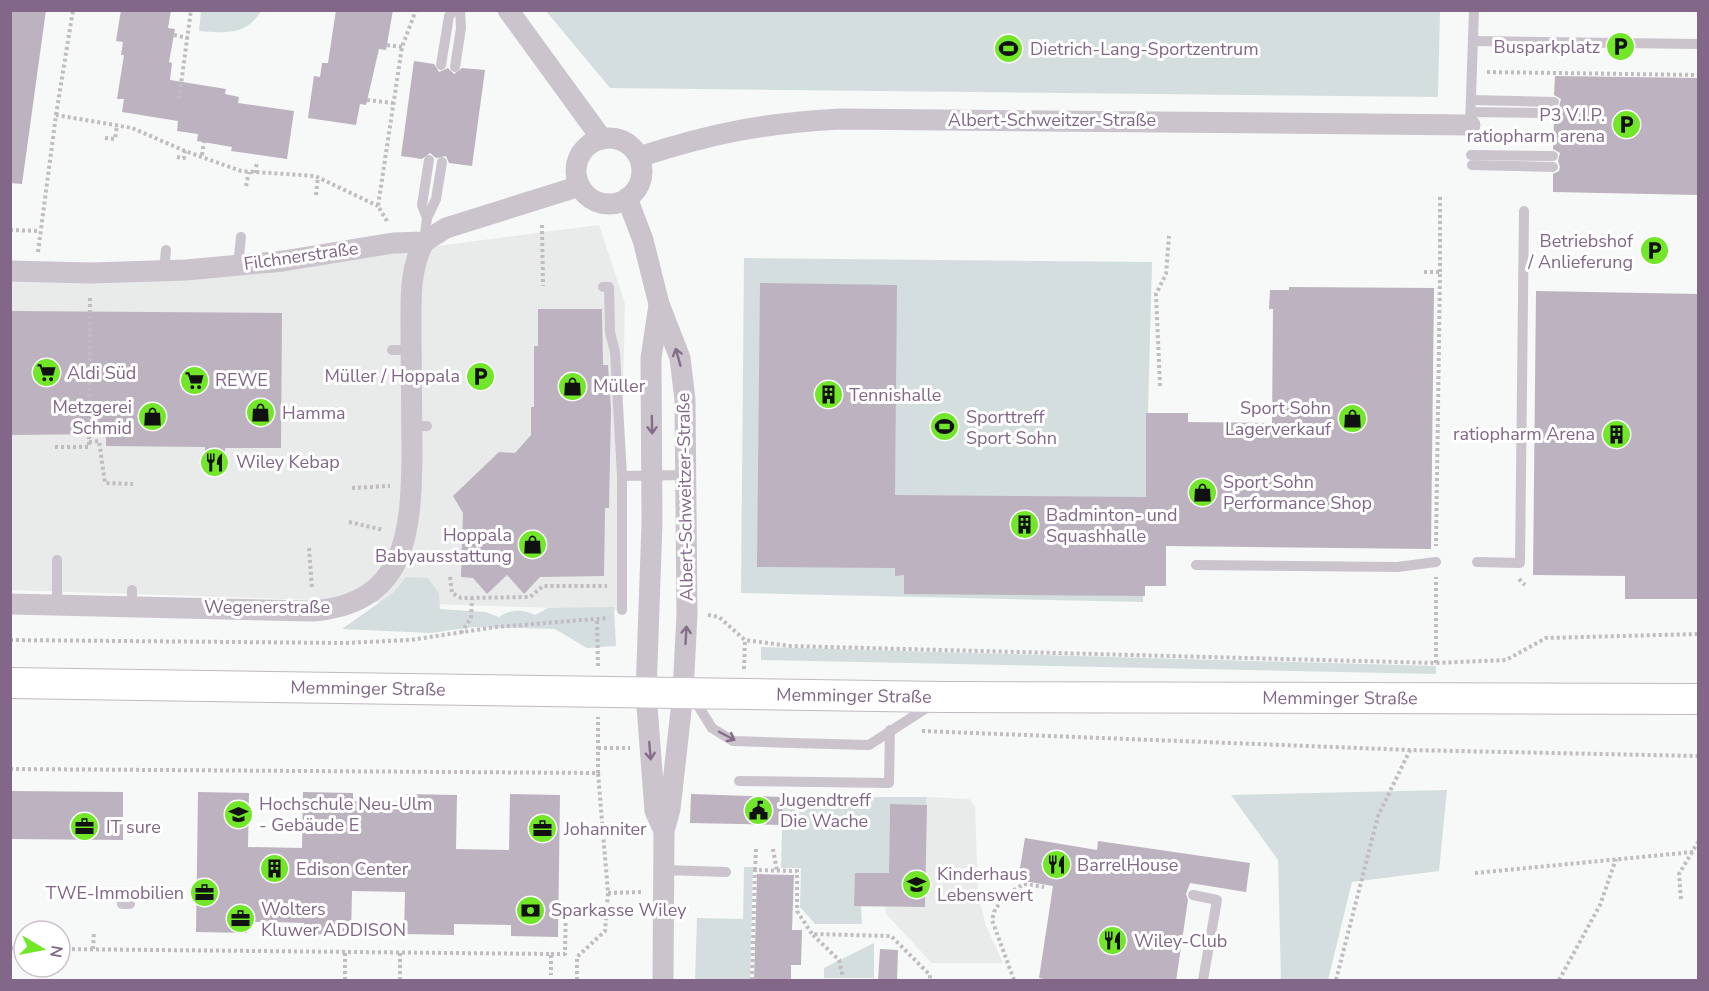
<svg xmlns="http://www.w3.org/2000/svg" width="1709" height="991" viewBox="0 0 1709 991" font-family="'Nunito Sans',sans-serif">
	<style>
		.built { fill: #e9eaea }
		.green { fill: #d5dede }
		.building { fill: #bdb2bf }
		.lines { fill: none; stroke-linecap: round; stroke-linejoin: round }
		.secondary-casing { stroke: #c1b9c3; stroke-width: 32 }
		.path { stroke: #c1bcc2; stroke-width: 4; stroke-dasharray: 3 3; stroke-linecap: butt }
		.service { stroke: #cbc4cc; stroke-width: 10 }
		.minor { stroke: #cbc4cc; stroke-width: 21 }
		.secondary { stroke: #fff; stroke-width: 30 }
		.oneway { stroke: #866c8b }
		.labels { text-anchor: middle; stroke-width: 6; stroke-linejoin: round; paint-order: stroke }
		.poi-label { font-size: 18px; fill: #826788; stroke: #fff; text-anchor: start }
		.street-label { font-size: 18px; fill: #826788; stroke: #fff }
	</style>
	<rect width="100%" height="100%" fill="#f6f9f7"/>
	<g class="built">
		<path d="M599,225L625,304L618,610L11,590V281L215,275Z"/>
		<path d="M926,797L969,799L975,806L978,895L986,926L1003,963H932L886,914L885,907L854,906L855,873H889L890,804H927Z"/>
	</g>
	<g class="green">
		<path d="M201,11V10L261,11C246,36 226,33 199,31Z"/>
		<path d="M546,11H1440L1438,97L610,88Z"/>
		<path d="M744,258L1152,262L1143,602L741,593Z"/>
		<path d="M406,577L428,578L439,593L440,609L485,612L499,617C510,609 523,609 535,615L548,608L614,607L616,646L587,648L555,629L474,627L430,633L342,629L394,592Z"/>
		<path d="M761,647L1436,666V674L761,660Z"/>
		<path d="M1447,790L1439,871L1352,882L1328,980H1281L1278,860L1231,795Z"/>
		<path d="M783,797H926L927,805L890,804L889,873L854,906H861L862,924H815L800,907L801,868H781Z"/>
		<path d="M744,867H753L750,980H695L697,918L743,919Z"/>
		<path d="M874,943V978H824V968Z"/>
	</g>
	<g class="building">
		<path d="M10,10H46L22,184L10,183Z"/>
		<path d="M121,10H171L168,28L175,29L169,62L172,63L170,80L226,89L225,94L239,97L238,103L294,111L287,159L231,151L232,147L197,141L198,134L177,131L178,121L122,112L124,99H117L124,55H121L123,42L116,41Z"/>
		<path d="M336,10H393L386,50L379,49L366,105L360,104L356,125L308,118L314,76L320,77L322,63H328Z"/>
		<path d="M414,61L434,64L439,72L448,68L454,74L462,68L485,70L472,166L449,163L446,156L436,158L430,153L422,159L401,156Z"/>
		<path d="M1555,76L1698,78V195L1553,192V174L1559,171L1560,167L1558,161L1560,153L1553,149L1554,120L1561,114L1559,107L1561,99L1554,95Z"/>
		<path d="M760,283L897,285L895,495L1146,497V413H1188V422L1272,423L1273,309H1269L1270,290H1289V287L1434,288L1431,549L1166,546V586H1145V596L904,594V575L895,576V568L757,567Z"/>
		<path d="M1536,291L1698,294V599H1625V576L1533,575Z"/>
		<path d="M538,309H602L603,365H608L611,410L609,508H605L604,576L540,577L524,594L507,575L487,594L473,578L461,577L463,513L453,496L499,452L515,453L531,435V407H534V346H538Z"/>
		<path d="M10,311L282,313L281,448H225L224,470H205V447L106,446V434L10,435Z"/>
		<path d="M10,791L123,792V840L10,839Z"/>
		<path d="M198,792L249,793L248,847L302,848L303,792L353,793V801L406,802V794L457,795L456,849L509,850L510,794L560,795L558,937L511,936V925L454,924V935L404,934L405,892L352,891L351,935L303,934L304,923L276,922H247V933L196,932Z"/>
		<path d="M691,794L783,797L782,825L690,823Z"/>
		<path d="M890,804L927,805L925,907L854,906L855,873H889Z"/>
		<path d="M1025,838L1097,850L1098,841L1250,863L1246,892L1190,883L1186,894L1188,900L1176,981H1057L1039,978L1053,886L1018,880Z"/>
		<path d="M757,874L794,875L792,930H802L801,965H791V981H754Z"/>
		<path d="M880,949L898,950L897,981H878Z"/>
	</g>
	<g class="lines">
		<defs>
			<g id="secondary">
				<path id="s1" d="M10,683L943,697L1698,699"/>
			</g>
		</defs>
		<use href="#secondary" class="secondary-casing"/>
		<g class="path">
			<path d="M174,35L188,38"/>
			<path d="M387,45L402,47"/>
			<path d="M1487,72L1698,75"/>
			<path d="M179,99L191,10"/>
			<path d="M367,100L393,103"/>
			<path d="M56,115L73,10"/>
			<path d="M1486,135L1554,136"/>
			<path d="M105,138L115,139L117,126"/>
			<path d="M202,155L204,142"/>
			<path d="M177,157L184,158L185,151"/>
			<path d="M255,173L257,162"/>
			<path d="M246,186L249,172"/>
			<path d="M316,195L318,177"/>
			<path d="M1440,197V272"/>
			<path d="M387,221L378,206L402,47L416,10"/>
			<path d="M542,225L543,286"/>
			<path d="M10,230L39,231"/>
			<path d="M38,252L56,115L132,128L185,151L241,171L315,176L378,206"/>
			<path d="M1424,272H1440L1436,546"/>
			<path d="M1160,386L1156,294L1166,274L1169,236"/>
			<path d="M89,442L99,441L105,483L133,484"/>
			<path d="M55,447H89L90,295"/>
			<path d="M352,488L390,486"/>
			<path d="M349,522L384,530"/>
			<path d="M309,548L312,589"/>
			<path d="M450,577L452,593L461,598L530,597L543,586H607"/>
			<path d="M1519,579L1525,585"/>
			<path d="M708,615L719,617L745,640L790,646L1436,663L1506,660L1546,638L1698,634"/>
			<path d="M597,621L598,668"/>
			<path d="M461,633L471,618L472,598"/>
			<path d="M10,640L344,643L410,640L496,627L608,618"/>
			<path d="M1436,663V577"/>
			<path d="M744,669L745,640"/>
			<path d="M922,731L1410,750L1698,756"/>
			<path d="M598,748H630"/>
			<path d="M10,769L598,773V717"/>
			<path d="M773,849L777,871"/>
			<path d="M755,870L756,849"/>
			<path d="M1475,873L1693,852"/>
			<path d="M608,893L644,892"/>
			<path d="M1681,899L1679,874L1698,842"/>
			<path d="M813,935L839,960L843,977"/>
			<path d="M10,948H24"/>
			<path d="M60,949L551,954V975"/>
			<path d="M93,949L94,933"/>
			<path d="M551,954H565L566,902"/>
			<path d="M345,980V952"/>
			<path d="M400,980V953"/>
			<path d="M577,980V957L605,931L608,893L598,773"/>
			<path d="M752,980L755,870L797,871V911L812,934L891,936L930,975V980"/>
			<path d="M1014,980L992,920L995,909L1009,893L1024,884L1044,887"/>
			<path d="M1336,980L1378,816L1410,750"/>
			<path d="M1559,980L1600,905L1616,859"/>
		</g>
		<g class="service">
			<path d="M1473,41L1698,44"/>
			<path d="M441,65L449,16L454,10"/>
			<path d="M455,67L461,28L460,10"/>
			<path d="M1471,100L1554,102"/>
			<path d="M1471,112L1554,113"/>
			<path d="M1470,125L1474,10"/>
			<path d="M1471,155L1553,156"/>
			<path d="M1472,165L1553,167"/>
			<path d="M427,218L422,205L429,160"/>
			<path d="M424,242L427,218L436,199L442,162"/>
			<path d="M238,265L241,237"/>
			<path d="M164,271L166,250"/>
			<path d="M603,287H609L610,332L615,352L622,476V610"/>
			<path d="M392,350H411"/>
			<path d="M412,427L427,426"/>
			<path d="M622,476L686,475"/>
			<path d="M57,560V605"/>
			<path d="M1477,562L1520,563L1524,211"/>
			<path d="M1196,565L1397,567L1436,562"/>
			<path d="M132,590V606"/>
			<path d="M692,696L712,728L733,741L793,743L869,745L931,705"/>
			<path d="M739,781L889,783L890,730"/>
			<path d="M664,870L726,872"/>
			<path d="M1193,895L1217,900L1203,980"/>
			<path d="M122,904H130"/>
		</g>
		<g class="minor">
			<path d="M508,10L602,139"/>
			<circle cx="609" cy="171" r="33"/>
			<path d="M639,157C712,133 765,123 841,119L1470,125"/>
			<path d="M627,198L643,240L659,304L680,358L685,400L687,614L683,693L670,809L664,831L663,980"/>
			<path d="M10,271L91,273L186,270L283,261L393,243L424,242L446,228L580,186"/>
			<path d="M659,305L651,358L652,523L646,693L655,811L664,831"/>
			<path d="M10,604L312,611C407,604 411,532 412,456C412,414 411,373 411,332C411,300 409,270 424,242"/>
		</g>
		<use href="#secondary" class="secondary"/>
	</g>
	<defs><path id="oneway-shaft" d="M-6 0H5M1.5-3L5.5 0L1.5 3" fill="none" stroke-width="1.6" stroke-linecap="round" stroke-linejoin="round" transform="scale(1.5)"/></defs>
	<g class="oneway">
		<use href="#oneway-shaft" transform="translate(678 357) rotate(-106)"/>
		<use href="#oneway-shaft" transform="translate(652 425) rotate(89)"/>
		<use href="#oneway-shaft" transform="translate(686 635) rotate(-87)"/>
		<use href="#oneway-shaft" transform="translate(727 736) rotate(28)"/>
		<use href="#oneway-shaft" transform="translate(650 751) rotate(85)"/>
	</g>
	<defs>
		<symbol id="parking-disc" viewBox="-11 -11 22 22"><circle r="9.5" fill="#72e629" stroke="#fff"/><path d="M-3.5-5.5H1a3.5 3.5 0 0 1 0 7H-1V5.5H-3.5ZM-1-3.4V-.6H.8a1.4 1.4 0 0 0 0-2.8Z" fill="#111"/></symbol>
		<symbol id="stadium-disc" viewBox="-11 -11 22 22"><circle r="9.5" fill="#72e629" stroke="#fff"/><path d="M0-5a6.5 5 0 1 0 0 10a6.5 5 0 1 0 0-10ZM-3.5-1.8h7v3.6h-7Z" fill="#111"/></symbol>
		<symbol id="supermarket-disc" viewBox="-11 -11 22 22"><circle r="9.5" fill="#72e629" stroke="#fff"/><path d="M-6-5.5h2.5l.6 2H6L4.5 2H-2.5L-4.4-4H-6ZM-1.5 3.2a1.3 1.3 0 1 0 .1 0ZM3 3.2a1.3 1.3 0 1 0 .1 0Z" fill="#111"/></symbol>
		<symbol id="shop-disc" viewBox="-11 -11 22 22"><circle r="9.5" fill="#72e629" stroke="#fff"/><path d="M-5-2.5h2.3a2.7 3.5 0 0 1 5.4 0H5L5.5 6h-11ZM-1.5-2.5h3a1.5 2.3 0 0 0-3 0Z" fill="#111"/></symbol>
		<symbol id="building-disc" viewBox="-11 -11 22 22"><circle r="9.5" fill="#72e629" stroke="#fff"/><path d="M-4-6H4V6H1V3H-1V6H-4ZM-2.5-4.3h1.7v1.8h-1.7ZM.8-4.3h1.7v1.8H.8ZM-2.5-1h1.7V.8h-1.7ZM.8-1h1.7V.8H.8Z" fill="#111"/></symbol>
		<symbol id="restaurant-disc" viewBox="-11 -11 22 22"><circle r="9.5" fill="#72e629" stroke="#fff"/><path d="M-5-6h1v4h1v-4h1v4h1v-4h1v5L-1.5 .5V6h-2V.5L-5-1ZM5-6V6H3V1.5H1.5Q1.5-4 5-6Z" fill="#111"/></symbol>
		<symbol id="civic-disc" viewBox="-11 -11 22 22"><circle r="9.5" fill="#72e629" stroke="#fff"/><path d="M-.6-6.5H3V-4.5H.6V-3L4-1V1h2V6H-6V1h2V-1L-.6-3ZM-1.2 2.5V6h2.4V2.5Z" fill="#111"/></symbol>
		<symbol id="university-disc" viewBox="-11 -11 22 22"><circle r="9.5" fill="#72e629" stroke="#fff"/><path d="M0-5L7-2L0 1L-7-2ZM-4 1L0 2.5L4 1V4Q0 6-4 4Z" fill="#111"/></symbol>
		<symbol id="office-disc" viewBox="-11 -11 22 22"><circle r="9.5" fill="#72e629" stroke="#fff"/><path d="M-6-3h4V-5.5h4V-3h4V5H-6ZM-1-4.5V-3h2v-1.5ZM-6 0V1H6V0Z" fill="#111"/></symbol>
		<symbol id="school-disc" viewBox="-11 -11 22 22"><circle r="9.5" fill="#72e629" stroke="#fff"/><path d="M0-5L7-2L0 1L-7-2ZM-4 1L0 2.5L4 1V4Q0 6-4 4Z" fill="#111"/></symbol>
		<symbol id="bank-disc" viewBox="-11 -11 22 22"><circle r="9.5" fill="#72e629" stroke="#fff"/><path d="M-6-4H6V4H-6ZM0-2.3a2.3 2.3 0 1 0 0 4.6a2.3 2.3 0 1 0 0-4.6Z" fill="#111"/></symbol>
	</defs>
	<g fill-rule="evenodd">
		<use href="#parking-disc" x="1604" y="30" width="33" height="33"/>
		<use href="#stadium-disc" x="992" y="32" width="33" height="33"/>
		<use href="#parking-disc" x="1610" y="108" width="33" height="33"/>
		<use href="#parking-disc" x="1638" y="234" width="33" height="33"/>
		<use href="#supermarket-disc" x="30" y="356" width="33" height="33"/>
		<use href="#parking-disc" x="464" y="360" width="33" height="33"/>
		<use href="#supermarket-disc" x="178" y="364" width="33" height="33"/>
		<use href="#shop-disc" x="556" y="370" width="33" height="33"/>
		<use href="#building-disc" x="812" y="378" width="33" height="33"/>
		<use href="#shop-disc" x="244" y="396" width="33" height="33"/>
		<use href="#shop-disc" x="136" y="400" width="33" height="33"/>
		<use href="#shop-disc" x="1336" y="402" width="33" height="33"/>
		<use href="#stadium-disc" x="928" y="410" width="33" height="33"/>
		<use href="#building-disc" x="1600" y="418" width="33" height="33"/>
		<use href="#restaurant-disc" x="198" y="446" width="33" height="33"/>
		<use href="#shop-disc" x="1186" y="476" width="33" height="33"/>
		<use href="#building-disc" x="1008" y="508" width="33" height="33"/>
		<use href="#shop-disc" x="516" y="528" width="33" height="33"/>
		<use href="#civic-disc" x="742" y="794" width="33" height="33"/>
		<use href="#university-disc" x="222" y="798" width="33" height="33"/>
		<use href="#office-disc" x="68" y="810" width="33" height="33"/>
		<use href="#office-disc" x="526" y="812" width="33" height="33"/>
		<use href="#restaurant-disc" x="1040" y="848" width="33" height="33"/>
		<use href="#building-disc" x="258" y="852" width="33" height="33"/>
		<use href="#school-disc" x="900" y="868" width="33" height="33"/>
		<use href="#office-disc" x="188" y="876" width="33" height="33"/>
		<use href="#bank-disc" x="514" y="894" width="33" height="33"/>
		<use href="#office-disc" x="224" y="902" width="33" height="33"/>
		<use href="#restaurant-disc" x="1096" y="924" width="33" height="33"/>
	</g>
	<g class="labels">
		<g class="poi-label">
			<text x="1600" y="53" text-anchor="end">Busparkplatz</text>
			<text x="1030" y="55">Dietrich-Lang-Sportzentrum</text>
			<text x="1605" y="121" text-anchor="end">P3 V.I.P.<tspan x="1605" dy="21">ratiopharm arena</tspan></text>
			<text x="1633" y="247" text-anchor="end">Betriebshof<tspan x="1633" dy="21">/ Anlieferung</tspan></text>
			<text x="67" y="379">Aldi Süd</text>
			<text x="460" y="382" text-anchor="end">Müller / Hoppala</text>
			<text x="215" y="386">REWE</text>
			<text x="593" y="392">Müller</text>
			<text x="849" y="401">Tennishalle</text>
			<text x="132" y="413" text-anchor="end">Metzgerei<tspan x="132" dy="21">Schmid</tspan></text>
			<text x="1331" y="414" text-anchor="end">Sport Sohn<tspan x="1331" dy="21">Lagerverkauf</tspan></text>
			<text x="282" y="419">Hamma</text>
			<text x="966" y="423">Sporttreff<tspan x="966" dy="21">Sport Sohn</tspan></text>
			<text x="1595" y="440" text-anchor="end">ratiopharm Arena</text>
			<text x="236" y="468">Wiley Kebap</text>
			<text x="1223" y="488">Sport Sohn<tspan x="1223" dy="21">Performance Shop</tspan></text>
			<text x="1046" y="521">Badminton- und<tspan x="1046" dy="21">Squashhalle</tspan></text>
			<text x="512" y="541" text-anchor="end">Hoppala<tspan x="512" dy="21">Babyausstattung</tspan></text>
			<text x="780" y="806">Jugendtreff<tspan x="780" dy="21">Die Wache</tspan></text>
			<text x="259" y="810">Hochschule Neu-Ulm<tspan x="259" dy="21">- Gebäude E</tspan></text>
			<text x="106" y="833">IT sure</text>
			<text x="564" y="835">Johanniter</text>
			<text x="1077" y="871">BarrelHouse</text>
			<text x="296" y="875">Edison Center</text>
			<text x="937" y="880">Kinderhaus<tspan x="937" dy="21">Lebenswert</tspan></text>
			<text x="184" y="899" text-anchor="end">TWE-Immobilien</text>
			<text x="261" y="915">Wolters<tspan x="261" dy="21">Kluwer ADDISON</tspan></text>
			<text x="551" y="916">Sparkasse Wiley</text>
			<text x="1134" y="947">Wiley-Club</text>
		</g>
		<g class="street-label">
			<text x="1052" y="126">Albert-Schweitzer-Straße</text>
			<text transform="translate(301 256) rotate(-8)" y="6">Filchnerstraße</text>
			<text transform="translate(685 497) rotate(-91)" y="6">Albert-Schweitzer-Straße</text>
			<text x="267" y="613">Wegenerstraße</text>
			<text dy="6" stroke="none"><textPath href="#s1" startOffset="358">Memminger Straße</textPath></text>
			<text dy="6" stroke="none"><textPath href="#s1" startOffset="844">Memminger Straße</textPath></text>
			<text dy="6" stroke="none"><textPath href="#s1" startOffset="1330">Memminger Straße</textPath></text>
		</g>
	</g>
	<rect width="1709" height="991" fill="none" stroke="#826788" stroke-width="24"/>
	<g transform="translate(42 949) rotate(100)"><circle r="28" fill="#ffffff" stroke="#cdc2cf" stroke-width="1.5"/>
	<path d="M0-4.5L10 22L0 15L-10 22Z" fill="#72e629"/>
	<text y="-9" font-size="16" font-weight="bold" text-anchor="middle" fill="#826788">N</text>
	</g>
</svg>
